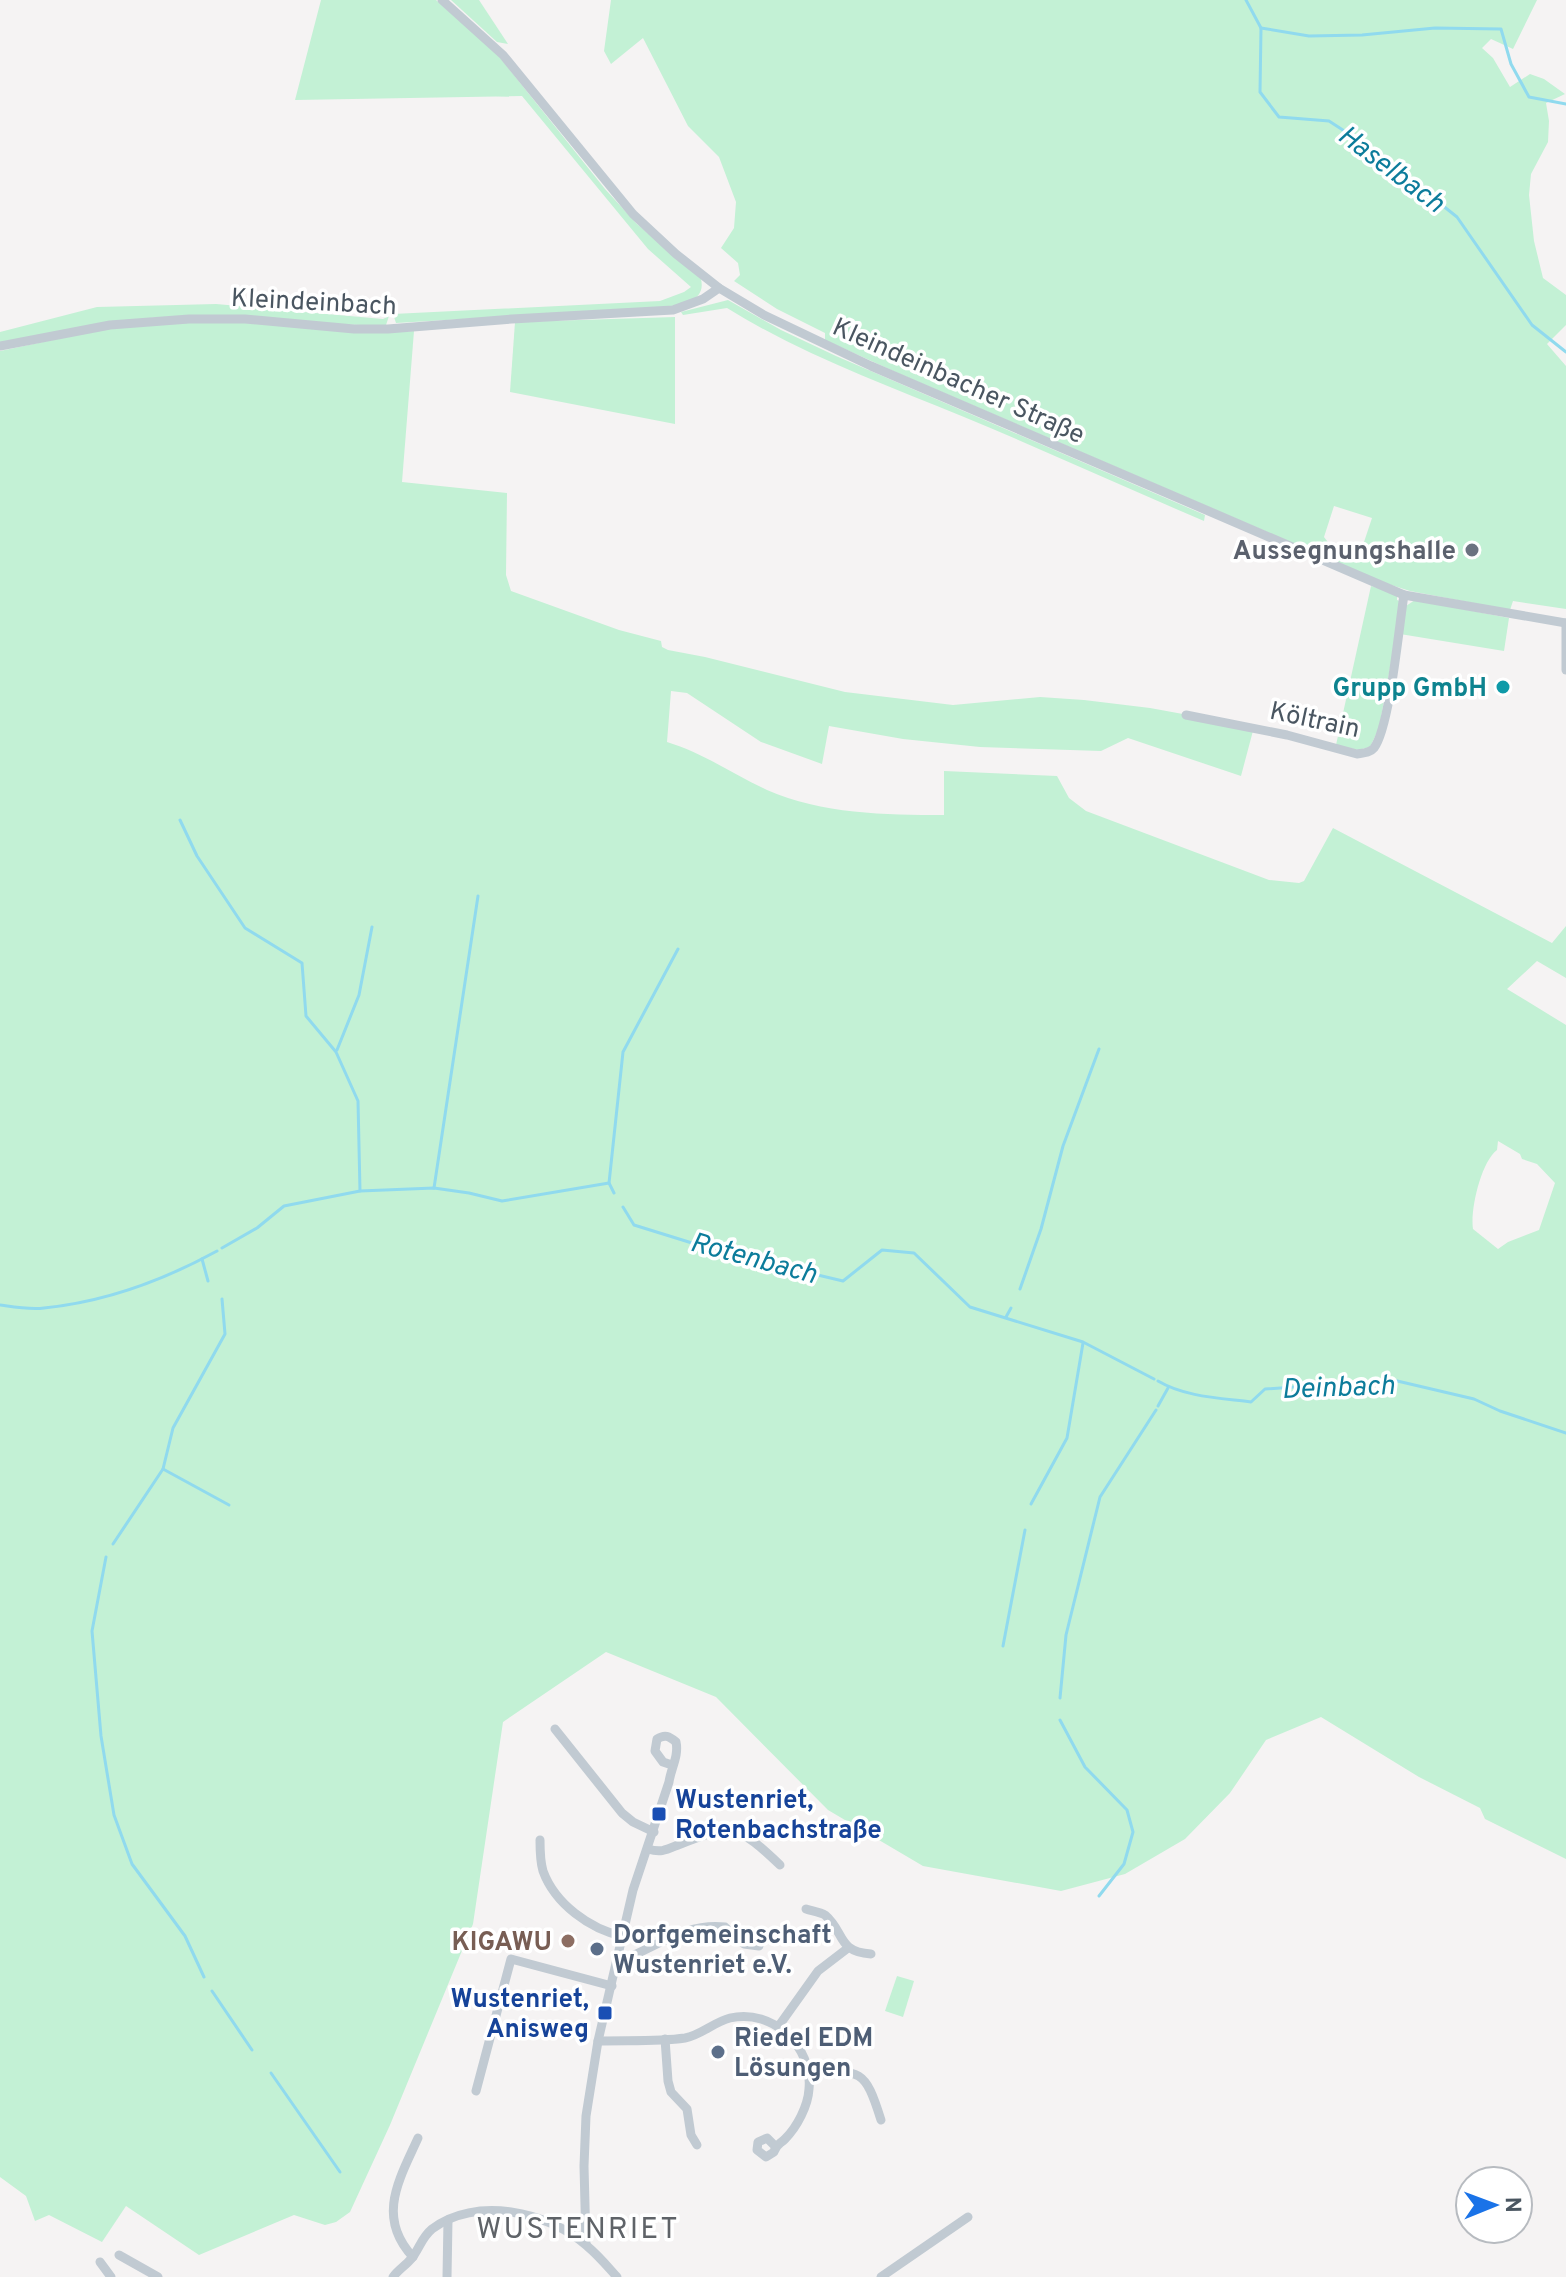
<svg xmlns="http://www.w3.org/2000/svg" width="1566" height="2277" viewBox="0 0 1566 2277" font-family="Overpass,sans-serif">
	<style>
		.green { fill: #c3f1d5; fill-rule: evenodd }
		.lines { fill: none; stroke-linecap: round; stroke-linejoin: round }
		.stream { stroke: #90daee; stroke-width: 3 }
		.minor { stroke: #c1cad2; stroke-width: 9 }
		.worship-dot { fill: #6b7280; stroke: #fff; stroke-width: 3 }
		.culture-dot { fill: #0f9aa8; stroke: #fff; stroke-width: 3 }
		.transit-dot { fill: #1a4fb4; stroke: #fff; stroke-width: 3 }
		.education-dot { fill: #8d6e63; stroke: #fff; stroke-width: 3 }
		.service-dot { fill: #5c6f8a; stroke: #fff; stroke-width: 3 }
		.labels { text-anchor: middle; stroke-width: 7; stroke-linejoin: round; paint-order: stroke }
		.street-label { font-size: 26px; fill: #4a5661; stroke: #fff }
		.worship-label { font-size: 26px; font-weight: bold; fill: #5b616d; stroke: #fff; text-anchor: end }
		.culture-label { font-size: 26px; font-weight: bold; fill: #0d838f; stroke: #fff; text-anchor: end }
		.transit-label { font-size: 26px; font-weight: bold; fill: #164399; stroke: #fff; text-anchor: start }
		.service-label { font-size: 26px; font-weight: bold; fill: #4e5e75; stroke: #fff; text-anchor: start }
		.education-label { font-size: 26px; font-weight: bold; fill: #785e54; stroke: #fff; text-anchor: end }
		.water-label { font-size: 28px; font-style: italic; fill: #0c7c9b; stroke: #fff }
		.quarter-label { font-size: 30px; letter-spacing: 2px; fill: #5f6368; stroke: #fff }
	</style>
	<rect width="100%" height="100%" fill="#f5f3f3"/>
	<g class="green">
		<path d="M321,0H436L497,54L605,189L637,224L701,279C706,301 684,303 667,307L396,323L393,314L660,301L684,292L691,287L648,249L522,96L295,100Z"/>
		<path d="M451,0H479L508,44L497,42Z"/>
		<path d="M611,0H1537L1513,49L1491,39L1482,48L1493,58L1510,87L1530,74L1544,79L1565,94L1546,103L1549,121L1548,142L1531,174L1529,195L1534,241L1543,278L1566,295V325L1547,344L1566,366V609L1513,601L1510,610L1410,591L1388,584L900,374L825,340V333L777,309L734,281L740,275L738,263L721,248L734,228L736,202L719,157L688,126L643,38L611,64L604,51ZM1334,506L1372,518L1357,563L1338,555L1324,537Z"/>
		<path d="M728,300L781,330L836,356L1205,515L1204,521C1124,487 1044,450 964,417C883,384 801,354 727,308L683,315L681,312Z"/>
		<path d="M216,304L383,319L389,316L386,325C320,326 255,316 189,316C124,317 63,331 0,344V332L97,307Z"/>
		<path d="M675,317V424L510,392L515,322Z"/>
		<path d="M160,323H246L376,333L414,331L402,482L507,493L506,575L511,591L619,630L661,641L662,647L668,650L705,657L845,692L953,705L1040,697L1084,700L1150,708L1254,727L1241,776L1128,738L1101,751L980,747L903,739L829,726L822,764L761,742L687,693L671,691L667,742C703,753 733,774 767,790C822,814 885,815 944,815V771L1057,776L1069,798L1086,811L1269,880L1299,883L1304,881L1333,828L1552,943L1566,926V978L1537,961L1507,989L1566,1025V1859L1485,1819L1480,1808L1419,1777L1321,1717L1266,1740L1230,1793L1185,1839L1125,1874L1061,1891L923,1866L828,1810L716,1697L606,1652L503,1722L473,1924L390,2125L350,2212L336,2222L325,2225L294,2215L199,2255L126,2206L102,2242L49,2215L35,2221L26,2196L0,2177V351L105,329ZM1498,1141L1520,1154L1522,1159L1537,1164L1555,1183L1539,1230L1508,1242L1498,1249L1473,1229C1470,1210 1481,1162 1497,1150Z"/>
		<path d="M1371,586L1397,594V600L1402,602L1379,728L1370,747L1358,750L1336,745Z"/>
		<path d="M1415,600L1509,618L1504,651L1400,634L1406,606Z"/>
		<path d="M897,1976L914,1981L903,2017L885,2011Z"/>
	</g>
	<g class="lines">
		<g class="stream">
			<path d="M1246,0L1261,28L1260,92L1279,117L1329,121L1372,149L1457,217L1532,325L1566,352"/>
			<path d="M1261,28L1309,36L1362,35L1435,28L1501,29L1511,64L1529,97L1566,104"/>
			<path d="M180,820L197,856L245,928L302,963L306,1016L336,1052L358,1101L360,1191"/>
			<path d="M337,1050L359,995L372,927"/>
			<path d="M609,1183L623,1052L678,949"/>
			<path d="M434,1188L478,896"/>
			<path d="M623,1207L634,1225L721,1252L843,1281L882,1250L914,1253L970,1307L1083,1342L1154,1379"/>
			<path d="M222,1248L257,1228L284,1206L360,1191L434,1188L469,1193L502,1201L609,1183L614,1193"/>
			<path d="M202,1259L208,1281"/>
			<path d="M1020,1289L1041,1229L1063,1146L1099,1049"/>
			<path d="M0,1305C14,1307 30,1310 44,1308C104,1302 164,1280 217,1251"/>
			<path d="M1006,1317L1011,1308"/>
			<path d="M1158,1381C1185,1397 1220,1398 1251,1402L1265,1389L1393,1380L1474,1399L1500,1411L1566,1433"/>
			<path d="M1158,1406L1168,1388"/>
			<path d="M163,1469L229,1505"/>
			<path d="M1031,1504L1067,1438L1083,1343"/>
			<path d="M113,1544L163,1469L173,1428L225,1334L222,1299"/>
			<path d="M106,1557L92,1631L101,1736L114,1815L132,1864L185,1936L204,1977"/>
			<path d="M1003,1646L1025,1530"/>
			<path d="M1060,1698L1066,1635L1100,1497L1156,1410"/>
			<path d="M1060,1720L1085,1767L1127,1810L1133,1832L1124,1864L1099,1896"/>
			<path d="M212,1991L252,2050"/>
			<path d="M271,2073L340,2172"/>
		</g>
		<g class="minor">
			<path d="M442,0L503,55L633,214L676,254L719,288L764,315L871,366L1404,595L1566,623"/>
			<path d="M0,346L110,325L189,319H245L354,329H388L512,319L673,310L703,299L719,288"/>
			<path d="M1566,623V670"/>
			<path d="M1186,715L1287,735L1357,754C1363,753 1370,753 1374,748C1390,727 1399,625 1404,595"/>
			<path d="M555,1729L622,1813L633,1822L654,1832"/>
			<path d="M540,1840C540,1850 540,1861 543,1871C555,1904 590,1929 622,1936"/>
			<path d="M648,1849C661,1853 666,1850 678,1845C733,1823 739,1826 780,1865"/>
			<path d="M806,1909C812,1911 820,1912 825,1915C845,1932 837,1952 871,1954"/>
			<path d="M617,1962C653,1950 684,1922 725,1927L744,1944L759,1946"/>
			<path d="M778,2027L818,1971L848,1948"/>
			<path d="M665,2039L668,2081L671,2092L687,2109L691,2135L697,2145"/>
			<path d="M598,2041C627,2040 657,2042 685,2038C701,2035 714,2022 730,2018C773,2008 813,2047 809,2089C808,2106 797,2127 785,2139C780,2144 776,2144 774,2152L766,2157L757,2150L758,2142L767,2138L775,2146"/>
			<path d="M809,2074C861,2069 865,2069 881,2120"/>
			<path d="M476,2091L511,1959L612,1986"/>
			<path d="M586,2244L584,2166L586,2116L598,2041L633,1890L669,1782C671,1768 679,1756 676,1742C669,1736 665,1734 657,1739L655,1751L663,1762L672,1765"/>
			<path d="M119,2255L158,2277"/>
			<path d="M413,2257C376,2217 399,2180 418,2138"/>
			<path d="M100,2262L111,2277"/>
			<path d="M393,2277C398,2270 405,2266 411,2259C419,2250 421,2238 432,2229C475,2196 548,2211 587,2246C598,2255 608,2267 617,2277"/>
			<path d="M447,2277L448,2220"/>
			<path d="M881,2277L968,2217"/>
		</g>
	</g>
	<circle class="worship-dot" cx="1472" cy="550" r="8"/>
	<circle class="culture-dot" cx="1503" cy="687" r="8"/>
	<g class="transit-dot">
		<rect x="651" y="1806" width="16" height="16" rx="4"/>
		<rect x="597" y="2005" width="16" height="16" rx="4"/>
	</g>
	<circle class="education-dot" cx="568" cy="1941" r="8"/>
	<g class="service-dot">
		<circle cx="597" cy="1949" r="8"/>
		<circle cx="718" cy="2052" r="8"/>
	</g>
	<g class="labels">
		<g class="street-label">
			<text transform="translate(314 301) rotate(3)" y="9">Kleindeinbach</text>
			<text transform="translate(959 380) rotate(24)" y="9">Kleindeinbacher Straße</text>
			<text transform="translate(1315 719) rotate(12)" y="9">Költrain</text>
		</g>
		<g class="worship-label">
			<text x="1456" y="559">Aussegnungshalle</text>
		</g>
		<g class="culture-label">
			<text x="1487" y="696">Grupp GmbH</text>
		</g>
		<g class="transit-label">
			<text x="675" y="1808">Wustenriet,<tspan x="675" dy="30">Rotenbachstraße</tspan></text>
			<text x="589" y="2007" text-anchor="end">Wustenriet,<tspan x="589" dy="30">Anisweg</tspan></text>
		</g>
		<g class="service-label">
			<text x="613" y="1943">Dorfgemeinschaft<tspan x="613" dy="30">Wustenriet e.V.</tspan></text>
			<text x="734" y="2046">Riedel EDM<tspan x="734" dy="30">Lösungen</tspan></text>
		</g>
		<g class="education-label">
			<text x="552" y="1950">KIGAWU</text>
		</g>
		<g class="water-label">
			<text transform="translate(1392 168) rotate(37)" y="10">Haselbach</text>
			<text transform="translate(754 1257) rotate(15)" y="10">Rotenbach</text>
			<text transform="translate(1338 1386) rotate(-2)" y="10">Deinbach</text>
		</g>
		<g class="quarter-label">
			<text x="578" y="2238">WUSTENRIET</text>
		</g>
	</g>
	<g transform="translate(1494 2205) rotate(89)"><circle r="38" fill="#ffffff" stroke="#b7bbc0" stroke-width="2"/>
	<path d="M0-6L14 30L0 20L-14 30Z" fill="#1a73e8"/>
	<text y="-12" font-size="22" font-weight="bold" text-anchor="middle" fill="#4a5661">N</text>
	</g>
</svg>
